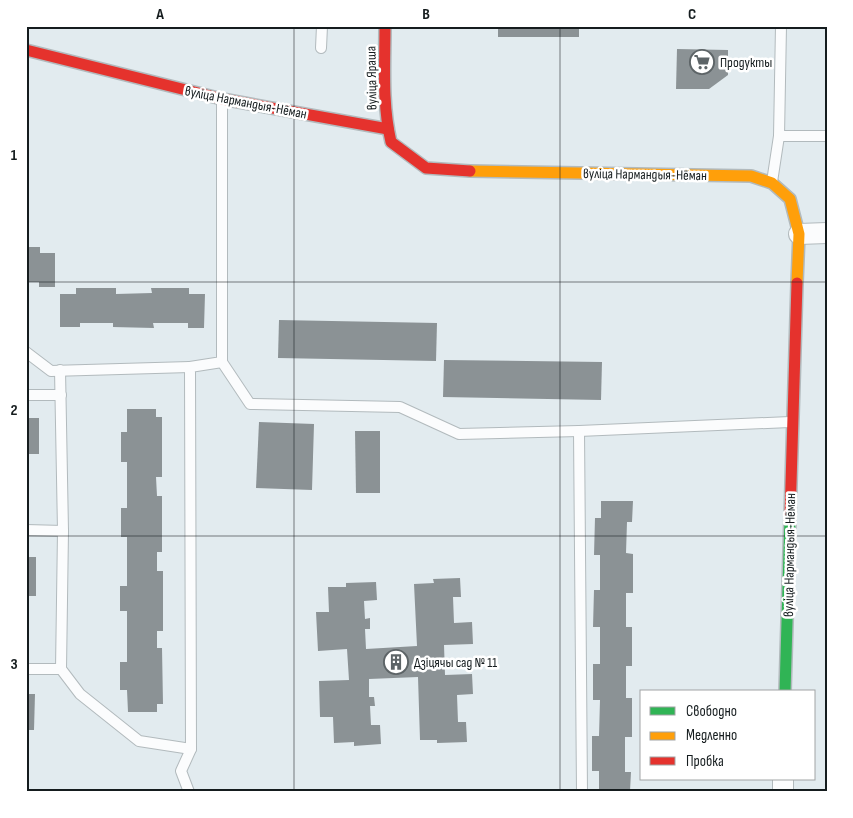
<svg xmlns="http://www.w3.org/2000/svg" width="853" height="818" viewBox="0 0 853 818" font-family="'Sofia Sans Condensed',sans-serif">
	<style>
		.building { fill: #8b9295 }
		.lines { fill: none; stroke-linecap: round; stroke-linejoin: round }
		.lane-casing { stroke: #b2babd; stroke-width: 12 }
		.street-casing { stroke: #b2babd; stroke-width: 22 }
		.fast-casing { stroke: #b2babd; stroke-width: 14 }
		.slow-casing { stroke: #b2babd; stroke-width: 14 }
		.jam-casing { stroke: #b2babd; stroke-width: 14 }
		.lane { stroke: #fbfcfd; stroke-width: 10 }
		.street { stroke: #fbfcfd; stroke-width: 20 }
		.fast { stroke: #30b455; stroke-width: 11 }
		.slow { stroke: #ff9f0a; stroke-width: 11 }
		.jam { stroke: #e5322d; stroke-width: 11 }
		.grid { fill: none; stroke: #151c1e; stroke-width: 1; stroke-opacity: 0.55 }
		.labels { text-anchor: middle; stroke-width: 5; stroke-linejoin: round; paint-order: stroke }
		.poi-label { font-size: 14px; fill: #151c1e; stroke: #fff; text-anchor: start }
		.street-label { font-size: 14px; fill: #151c1e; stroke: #fff }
		.neatline { fill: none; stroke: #151c1e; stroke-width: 2 }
		.grid-label { font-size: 16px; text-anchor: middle; font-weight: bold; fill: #151c1e }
	</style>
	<rect width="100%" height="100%" fill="#e2ebef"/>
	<g class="building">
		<rect x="498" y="26" width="81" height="11"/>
		<path d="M677,49L728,50V75L709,89H676Z"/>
		<path d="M26,247H40V253H55V287H39V282H26Z"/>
		<path d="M76,288H116V294L152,293L151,288H189V294H205L204,328H188V323H153L154,328L113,327V323H80V327H60V294H76Z"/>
		<path d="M279,320L437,323L436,361L278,358Z"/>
		<path d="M444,360L602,362L601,400L443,397Z"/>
		<path d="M127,409H156V417H162V477H156L157,496H162V552H157V571H163V631H157V648H162L163,704H157V712H128L127,690H120V662H127V611H120V586H127V537H121V508H127V462H121V432H127Z"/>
		<rect x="26" y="418" width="13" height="36"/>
		<path d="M259,422L314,424L312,490L256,488Z"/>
		<path d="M355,431H380V493H356Z"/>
		<path d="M601,501H633L632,522H627L626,553L633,554V593H626V627H632V666H626V698H632V737H625V772H631L630,791H599V771H592V736H599L600,700H593V664H600V627H593L594,590H600V555H594L595,518H601Z"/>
		<rect x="26" y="557" width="10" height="39"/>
		<path d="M460,578L461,597H453L454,623L472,622L473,644L444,645L445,675L472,674L473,694L457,695L458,722H466L467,742L437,743V740H420L418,677L369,679V697H374L375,706H370L371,725H380L381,744L354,746V742L334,743L333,717H320L319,681L349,680L347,649L318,651L316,612H329L328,587H346V583L376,582L377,600L364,601L365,619L370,618V629H365L366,649L417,646L414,584L434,583L433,579Z"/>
		<path d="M26,694H35L34,730H26Z"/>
	</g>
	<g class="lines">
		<defs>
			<g id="lane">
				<path d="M321,48L322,26"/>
				<path d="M779,136H827"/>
				<path d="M772,182L779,136L781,26"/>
				<path d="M26,352L51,371L190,367"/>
				<path d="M222,362L250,404L400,407L459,434L579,431L790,422"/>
				<path d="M60,370L63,531L61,669L80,694L139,741L191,749"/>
				<path d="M26,395H61"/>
				<path d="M579,431L582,792"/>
				<path d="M26,530L63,531"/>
				<path d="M26,669H61"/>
				<path d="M189,792L181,771L191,749L190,367L222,362V101"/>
			</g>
			<g id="street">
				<path d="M799,234L827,233"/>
				<path d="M783,792V779"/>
			</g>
			<path id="fast" d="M785,692L790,517"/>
			<path id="slow" d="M470,171L751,176L772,183L790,199L799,234L797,283"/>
			<g id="jam">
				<path d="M385,26C385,64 382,104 391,142L426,168L470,171"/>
				<path d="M26,50L222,99L388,129"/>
				<path d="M790,517L797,283"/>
			</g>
		</defs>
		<use href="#lane" class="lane-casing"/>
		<use href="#street" class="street-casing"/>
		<use href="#fast" class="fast-casing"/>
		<use href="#slow" class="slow-casing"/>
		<use href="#jam" class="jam-casing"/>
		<use href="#lane" class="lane"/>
		<use href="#street" class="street"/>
		<use href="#fast" class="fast"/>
		<use href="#slow" class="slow"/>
		<use href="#jam" class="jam"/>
	</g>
	<path class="grid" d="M294,26V792M560,26V792M26,282H827M26,536H827"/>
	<defs>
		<symbol id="supermarket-ring" viewBox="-11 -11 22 22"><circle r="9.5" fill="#fff" stroke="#5d6467" stroke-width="1.5"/><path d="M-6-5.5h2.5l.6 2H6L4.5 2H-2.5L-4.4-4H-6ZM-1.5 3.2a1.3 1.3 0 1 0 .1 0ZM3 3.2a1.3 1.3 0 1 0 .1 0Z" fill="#5d6467"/></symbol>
		<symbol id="building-ring" viewBox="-11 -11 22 22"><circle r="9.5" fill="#fff" stroke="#5d6467" stroke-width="1.5"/><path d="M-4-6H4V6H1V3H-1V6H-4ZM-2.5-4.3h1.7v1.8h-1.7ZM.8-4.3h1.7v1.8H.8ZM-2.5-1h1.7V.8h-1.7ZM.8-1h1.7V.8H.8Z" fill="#5d6467"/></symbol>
	</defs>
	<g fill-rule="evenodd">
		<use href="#supermarket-ring" x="688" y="48" width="28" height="28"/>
		<use href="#building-ring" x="382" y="648" width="28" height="28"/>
	</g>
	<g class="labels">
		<g class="poi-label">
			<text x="720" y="67">Продукты</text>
			<text x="414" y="667">Дзіцячы сад № 11</text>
		</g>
		<g class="street-label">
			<text transform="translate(371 78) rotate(-91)" y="5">вуліца Яраша</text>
			<text transform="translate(246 102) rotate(11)" y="5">вуліца Нармандыя-Нёман</text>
			<text transform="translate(645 174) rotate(1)" y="5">вуліца Нармандыя-Нёман</text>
			<text transform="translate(789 555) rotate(-89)" y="5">вуліца Нармандыя-Нёман</text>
		</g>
	</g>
	<rect width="853" height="818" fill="none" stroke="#ffffff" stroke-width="55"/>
	<rect x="640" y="690" width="175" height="90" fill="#ffffff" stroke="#a1a4a5"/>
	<rect x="650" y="707" width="25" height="8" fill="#30b455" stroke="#a1a4a5"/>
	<text x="686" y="716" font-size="15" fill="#151c1e">Свободно</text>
	<rect x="650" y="732" width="25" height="8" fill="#ff9f0a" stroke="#a1a4a5"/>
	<text x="686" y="740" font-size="15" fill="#151c1e">Медленно</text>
	<rect x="650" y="757" width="25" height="8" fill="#e5322d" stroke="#a1a4a5"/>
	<text x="686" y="766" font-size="15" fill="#151c1e">Пробка</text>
	<rect x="28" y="28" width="798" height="762" class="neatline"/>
	<g class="grid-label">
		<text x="160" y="19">A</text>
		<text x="426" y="19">B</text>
		<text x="692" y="19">C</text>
		<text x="14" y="160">1</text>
		<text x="14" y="415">2</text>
		<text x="14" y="669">3</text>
	</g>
</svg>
